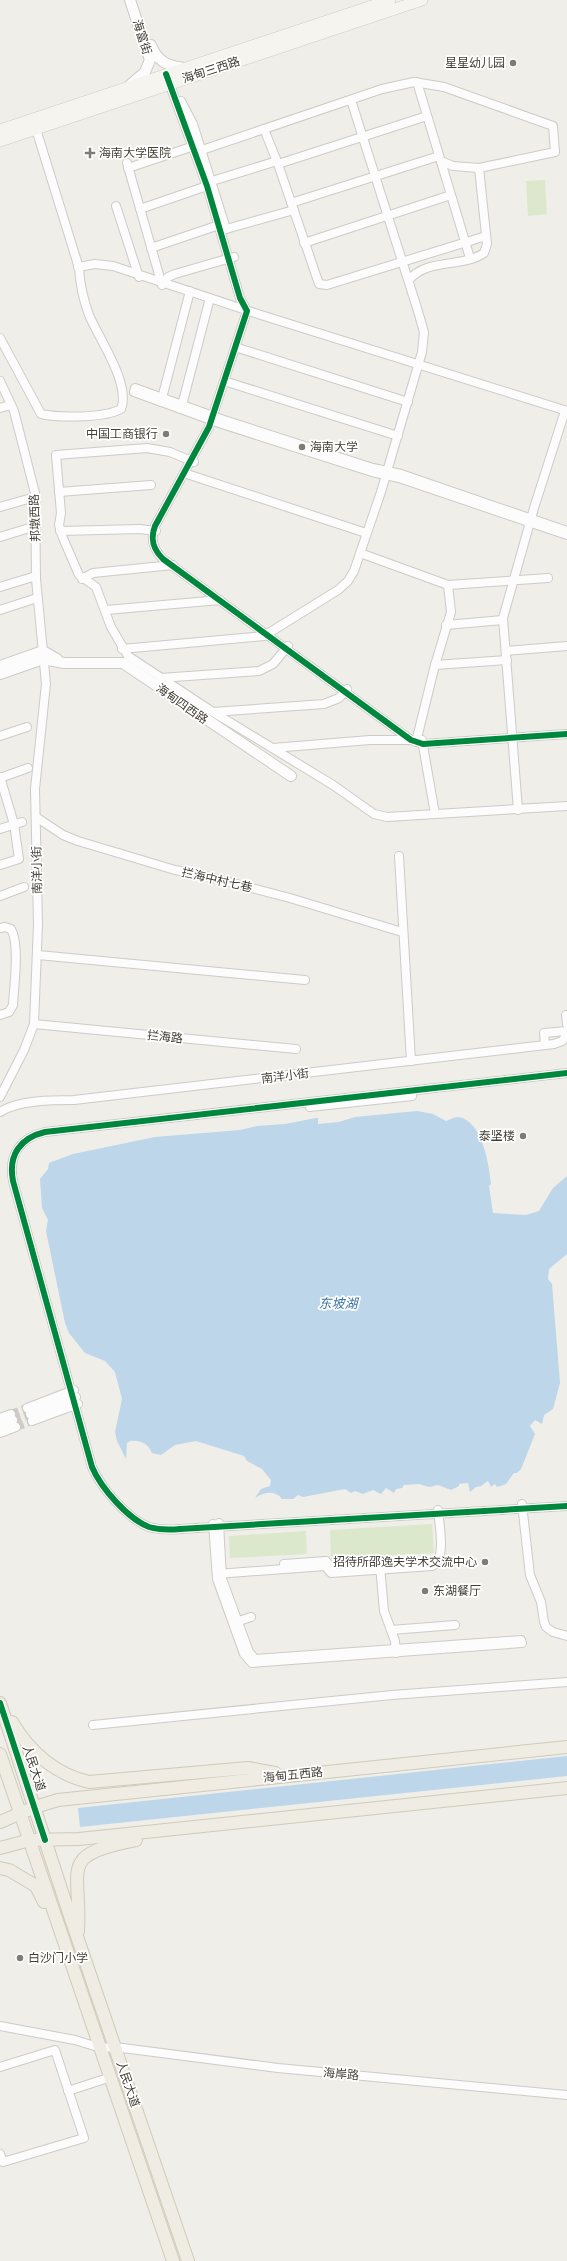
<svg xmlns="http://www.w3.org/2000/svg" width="567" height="2261" viewBox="0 0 567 2261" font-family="Figtree,'Noto Sans SC',sans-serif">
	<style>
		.green { fill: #dbe8cb }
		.water { fill: #bdd6ea }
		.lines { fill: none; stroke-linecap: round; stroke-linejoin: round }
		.minor-tunnel { stroke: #cdcbc5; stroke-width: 8; stroke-dasharray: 8 4; stroke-linecap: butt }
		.minor-casing { stroke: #cdcbc7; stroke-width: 10 }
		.tertiary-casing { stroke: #cdcbc7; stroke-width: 12 }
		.secondary-casing { stroke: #cecbc0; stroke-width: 12 }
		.primary-casing { stroke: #d0cab8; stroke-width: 14 }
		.minor { stroke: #fdfcfc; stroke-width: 8 }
		.tertiary { stroke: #fdfcfc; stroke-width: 10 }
		.secondary { stroke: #f5f4ef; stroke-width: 11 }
		.primary { stroke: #efece4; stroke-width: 12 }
		.cycleway-casing { stroke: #fff; stroke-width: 8 }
		.cycleway { stroke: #00873e; stroke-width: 6 }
		.poi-dot { fill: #807c75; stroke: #fff; stroke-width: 1.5 }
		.labels { text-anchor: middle; stroke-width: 3.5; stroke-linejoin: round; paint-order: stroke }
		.street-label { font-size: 12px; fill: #443f36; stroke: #fff }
		.poi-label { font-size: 12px; fill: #443f36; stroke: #fff; text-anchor: end }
		.water-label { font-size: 13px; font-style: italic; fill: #3874a7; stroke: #fff }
	</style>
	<rect width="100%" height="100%" fill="#efeee9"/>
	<g class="green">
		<path d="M545,180L547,214L528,216L526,181Z"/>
		<path d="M432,1524L434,1553L331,1559L330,1530Z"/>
		<path d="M306,1531L307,1554L230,1558L229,1536Z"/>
	</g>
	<g class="water">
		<path d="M417,1111L433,1114L446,1121C450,1120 453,1117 458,1117C482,1120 489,1164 491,1184L489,1186L493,1213L526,1215L539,1211L553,1188L567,1176V1254L549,1269L548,1279L552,1284L560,1383L553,1409L544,1415L542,1424L535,1420L530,1426L535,1434L521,1469L517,1473H514L506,1484L497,1487L495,1484L491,1487L488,1481L481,1486L476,1487L470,1492L468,1483L459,1484V1486L451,1490L438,1485L429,1487L419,1484L404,1485L402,1488L396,1489L394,1493L386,1488L381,1494L373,1490L363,1494L355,1491L351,1493L345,1489L303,1497L298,1495L293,1499H282C275,1490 264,1492 255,1498L261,1489L270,1486L271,1480L262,1469L247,1461L244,1456L196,1441L175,1445L161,1455L152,1453C148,1443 140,1440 130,1441L127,1443L126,1459L117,1441L115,1432L122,1399L115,1372L105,1361L85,1353L69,1333L65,1323L46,1231L48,1220L42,1208L40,1179L48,1169L49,1163L73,1154L155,1137L240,1130L257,1126L285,1124L316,1118H318V1124L339,1122L355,1117Z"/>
		<path d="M567,1756V1776L80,1827L78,1808Z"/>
	</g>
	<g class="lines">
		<g class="minor-tunnel">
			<path d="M11,1414L27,1408"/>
			<path d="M13,1420L30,1414"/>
			<path d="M16,1427L32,1421"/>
		</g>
		<defs>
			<g id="minor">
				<path d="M168,80L207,186L240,298L247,311L209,427L155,526C150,539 153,549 163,559L411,740L423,744L567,734"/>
				<path d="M417,82L470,258"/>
				<path d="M181,101L193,124L226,229"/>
				<path d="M264,129L278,164L319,284L327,285L486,236"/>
				<path d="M441,161L453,166L479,168"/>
				<path d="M127,163L162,285"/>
				<path d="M278,164L427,116"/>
				<path d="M128,168L194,146L202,150L382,89L414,82L444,87L553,126L555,152L479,168L487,244L484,253C462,268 427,258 409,280"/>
				<path d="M291,203L439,156"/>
				<path d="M116,206L139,277"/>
				<path d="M140,209L207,186L212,181L277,161"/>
				<path d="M304,243L451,195"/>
				<path d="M151,248L219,225L226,229L294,210"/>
				<path d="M78,267L95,264L113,266L261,315L567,411"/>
				<path d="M162,285L168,277L175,274L234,257"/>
				<path d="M0,338L41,414C59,418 105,418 121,409C131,384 99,339 89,315C83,299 80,284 79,268L36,129"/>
				<path d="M235,347L408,402"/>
				<path d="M0,381L14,411L35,493L36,579L46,684L35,789L38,924L34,1024L24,1050L0,1097"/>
				<path d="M224,381L398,436"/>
				<path d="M161,402L190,291"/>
				<path d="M0,408L11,405"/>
				<path d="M181,409L210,298"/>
				<path d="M194,462L170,452L147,448L56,455L61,513L59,525L63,538L79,575L96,587L111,627L128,656L213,712L333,785L374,814L387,817L567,806"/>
				<path d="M184,473L366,533"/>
				<path d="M59,492L151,485"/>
				<path d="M0,507L35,497"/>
				<path d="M60,531L140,529L156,531"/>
				<path d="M567,531L401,474L373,468L224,420L135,388L134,392L222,424L372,472L399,478L567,535"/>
				<path d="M0,537L36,526"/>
				<path d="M360,553L448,585L451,612L435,665"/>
				<path d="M82,579L93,573L173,565"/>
				<path d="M448,585L548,578"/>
				<path d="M0,587L36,576"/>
				<path d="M0,610L37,598"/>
				<path d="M106,610L220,600"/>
				<path d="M446,625L503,620"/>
				<path d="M122,649L264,636L338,590L348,581L354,571L381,492L422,352L424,332L417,308L351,100"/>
				<path d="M506,651L567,646"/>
				<path d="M160,678L259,671L273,664L288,646"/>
				<path d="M213,712L324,704L339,698L347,689"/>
				<path d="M0,736L27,727"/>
				<path d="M422,740L435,814"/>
				<path d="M416,742L435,665L507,660"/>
				<path d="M273,748L370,740H413"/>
				<path d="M0,778L28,768"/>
				<path d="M518,810L503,618L534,508L565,411"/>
				<path d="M36,817L63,835L78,841L175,870L202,875L290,898L402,932"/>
				<path d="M0,829L22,822"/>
				<path d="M399,856L411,1061"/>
				<path d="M0,865L19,859L14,824L0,777"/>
				<path d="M0,896L24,887"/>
				<path d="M0,928L5,927L11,929C20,944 14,986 13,1005L9,1012L0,1015"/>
				<path d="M38,955L305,980"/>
				<path d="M566,1015L567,1024"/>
				<path d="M34,1024L296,1049"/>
				<path d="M545,1045L544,1033L567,1031"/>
				<path d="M567,1073L45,1132C20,1138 8,1155 13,1181L92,1467C101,1488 128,1519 149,1527C159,1530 170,1530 180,1529L567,1506"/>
				<path d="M310,1107L412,1096"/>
				<path d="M0,1112C18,1100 54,1100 74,1100L554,1044L562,1041L567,1035"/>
				<path d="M27,1408L74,1390"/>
				<path d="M30,1414L76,1397"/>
				<path d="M0,1418L11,1414"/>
				<path d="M32,1421L78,1404"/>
				<path d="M0,1425L13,1420"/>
				<path d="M0,1433L16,1427"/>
				<path d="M522,1504L530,1575L541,1602L544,1622L546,1627L553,1632L567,1636"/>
				<path d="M213,1524L217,1579L244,1654L252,1663L522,1643L521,1640L255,1659L249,1652L222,1579L219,1523"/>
				<path d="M284,1564L326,1561L332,1568"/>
				<path d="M380,1566L384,1611L395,1641L396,1653"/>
				<path d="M217,1574L325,1566L331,1573L432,1566C447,1560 439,1524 438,1510"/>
				<path d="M233,1623L251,1617"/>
				<path d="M391,1630L455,1625"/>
				<path d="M93,1725L392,1695L567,1682"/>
				<path d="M0,2026L75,2040L101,2048L116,2047"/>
				<path d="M115,2047L278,2068L567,2095"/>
				<path d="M0,2067L55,2050L84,2138L3,2162L0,2154"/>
				<path d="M68,2091L111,2077"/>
			</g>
			<g id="tertiary">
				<path d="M130,0L150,60L145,72L130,85"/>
				<path d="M151,45C157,61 167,66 184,68"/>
				<path d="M0,666L43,651L57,659"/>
				<path d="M0,674L43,659L64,663H123L291,776"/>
			</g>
			<g id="secondary">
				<path d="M0,130L390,0"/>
				<path d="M0,141L422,0"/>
			</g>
			<g id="primary">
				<path d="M0,1703L69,1913L188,2261"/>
				<path d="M12,1722C30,1752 55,1774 89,1782L248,1768L275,1773"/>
				<path d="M0,1754L173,2261"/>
				<path d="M0,1822L35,1807L58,1800L567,1747"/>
				<path d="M0,1848L30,1840L79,1839L567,1788"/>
				<path d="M0,1868L9,1870L36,1886L44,1902"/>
				<path d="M78,1931C82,1868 56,1855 136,1840"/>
			</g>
		</defs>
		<use href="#minor" class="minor-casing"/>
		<use href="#tertiary" class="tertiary-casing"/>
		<use href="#secondary" class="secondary-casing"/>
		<use href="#primary" class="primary-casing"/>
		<use href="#minor" class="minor"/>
		<use href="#tertiary" class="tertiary"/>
		<use href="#secondary" class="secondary"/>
		<use href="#primary" class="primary"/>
		<defs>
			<g id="cycleway">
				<path d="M166,74L207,186L240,298L247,311L209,427L155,526C150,539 153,549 163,559L411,740L423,744L567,734"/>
				<path d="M567,1073L45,1132C20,1138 8,1155 13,1181L92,1467C101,1488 128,1519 149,1527C159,1530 170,1530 180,1529L567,1506"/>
				<path d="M0,1703L45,1840"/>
			</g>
		</defs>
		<use href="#cycleway" class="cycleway-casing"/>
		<use href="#cycleway" class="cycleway"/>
	</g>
	<g class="poi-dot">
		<circle cx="513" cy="63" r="4"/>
		<path d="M88 147h4v4h4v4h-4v4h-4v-4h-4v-4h4z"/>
		<circle cx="166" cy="434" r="4"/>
		<circle cx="302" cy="447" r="4"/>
		<circle cx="523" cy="1136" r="4"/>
		<circle cx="485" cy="1562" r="4"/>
		<circle cx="425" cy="1591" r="4"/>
		<circle cx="20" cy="1958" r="4"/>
	</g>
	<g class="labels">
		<g class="street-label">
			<text transform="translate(142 37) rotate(72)" y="4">海富街</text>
			<text transform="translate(211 70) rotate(-18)" y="4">海甸三西路</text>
			<text transform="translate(35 518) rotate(-92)" y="4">邦墩西路</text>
			<text transform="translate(182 704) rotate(35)" y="4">海甸四西路</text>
			<text transform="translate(37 870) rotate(-91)" y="4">南洋小街</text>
			<text transform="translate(217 880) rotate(13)" y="4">拦海中村七巷</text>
			<text transform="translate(165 1037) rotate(6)" y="4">拦海路</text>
			<text transform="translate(285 1076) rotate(-7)" y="4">南洋小街</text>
			<text transform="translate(34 1768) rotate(72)" y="4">人民大道</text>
			<text transform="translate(293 1775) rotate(-6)" y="4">海甸五西路</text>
			<text transform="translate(341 2074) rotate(5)" y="4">海岸路</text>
			<text transform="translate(128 2084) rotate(71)" y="4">人民大道</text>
		</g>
		<g class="poi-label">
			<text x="505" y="67">星星幼儿园</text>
			<text x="99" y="157" text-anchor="start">海南大学医院</text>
			<text x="158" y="438">中国工商银行</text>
			<text x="310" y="451" text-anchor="start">海南大学</text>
			<text x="515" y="1140">泰坚楼</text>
			<text x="477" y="1566">招待所邵逸夫学术交流中心</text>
			<text x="433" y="1595" text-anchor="start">东湖餐厅</text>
			<text x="28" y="1962" text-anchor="start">白沙门小学</text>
		</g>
		<g class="water-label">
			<text x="338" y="1308">东坡湖</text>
		</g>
	</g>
</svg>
